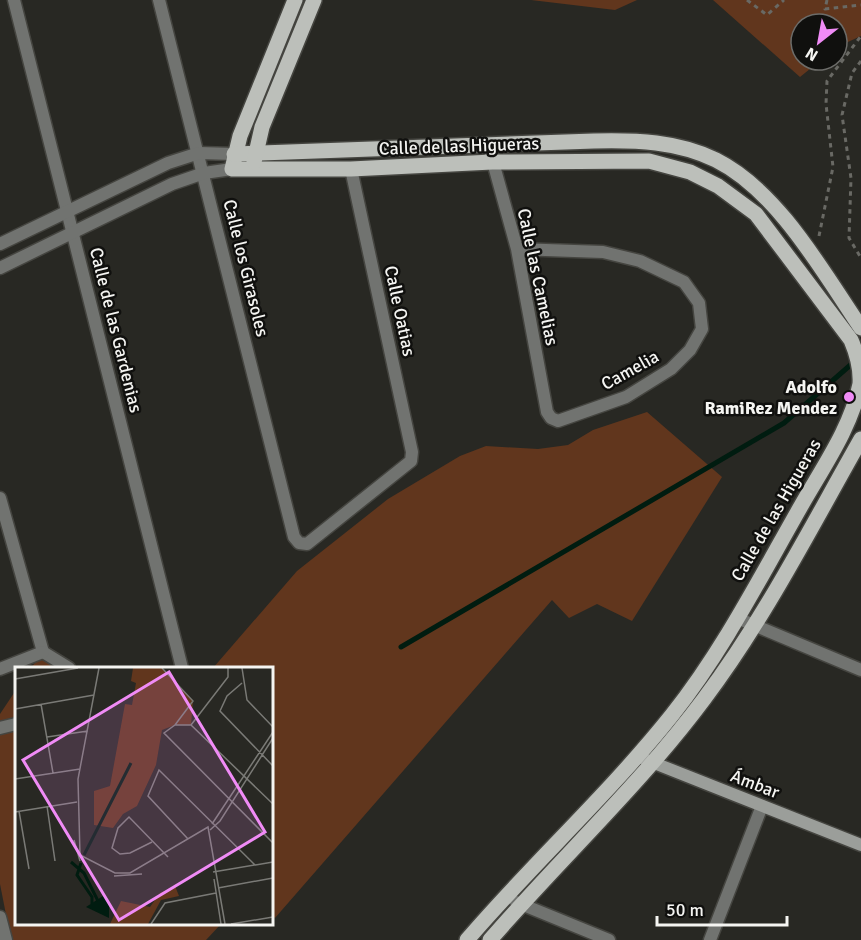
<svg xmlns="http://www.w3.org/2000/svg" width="861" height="940" viewBox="0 0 861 940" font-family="Signika,sans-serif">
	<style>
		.green { fill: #61361d }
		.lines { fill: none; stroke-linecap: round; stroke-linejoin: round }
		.stream { stroke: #001c10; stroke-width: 5 }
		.minor-casing { stroke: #454540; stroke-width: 15 }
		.tertiary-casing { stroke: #454540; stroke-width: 15 }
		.secondary-casing { stroke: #454540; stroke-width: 15 }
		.primary-casing { stroke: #454540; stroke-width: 18 }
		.path { stroke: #696964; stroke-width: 3; stroke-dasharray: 4.5 4.5; stroke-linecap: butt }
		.minor { stroke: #717370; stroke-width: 12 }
		.tertiary { stroke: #717370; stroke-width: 12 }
		.secondary { stroke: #9b9e9a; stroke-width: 12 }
		.primary { stroke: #bcbfba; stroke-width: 15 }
		.poi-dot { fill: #f08bf6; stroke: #10100e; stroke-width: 2 }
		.labels { text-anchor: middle; stroke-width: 5; stroke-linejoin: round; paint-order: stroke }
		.street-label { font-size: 18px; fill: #f5f5f2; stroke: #10100e }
		.poi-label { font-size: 18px; font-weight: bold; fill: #f5f5f2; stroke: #10100e; text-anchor: end }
		.inset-river { fill: none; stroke: #001c10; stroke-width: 3 }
		.inset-road { fill: none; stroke: #7a7a76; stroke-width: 1.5 }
		.view { fill: #f08bf6; fill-opacity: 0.15; stroke: #f08bf6; stroke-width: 3 }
		.inset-edge { fill: none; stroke: #f5f5f2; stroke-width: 3 }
	</style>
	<rect width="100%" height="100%" fill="#282823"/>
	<g class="green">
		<path d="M531,0H637L615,10Z"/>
		<path d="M713,0H861V36L837,47V24H801V60H821L800,77Z"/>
		<path d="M647,412L722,477L632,621L597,604L569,618L552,600L275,918L272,915V668H213L297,571L388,499L460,456L486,446L538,449L568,445L593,430Z"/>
		<path d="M43,652L67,668H31Z"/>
		<path d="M16,690V924H221L206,940H11L0,884V714Z"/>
	</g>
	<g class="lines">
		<path class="stream" d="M401,647L784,423L855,361"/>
		<defs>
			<g id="minor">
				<path d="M14,0L182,668"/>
				<path d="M159,0L294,537L299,543L307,544L411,461L412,452L351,169"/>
				<path d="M488,144L517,249L547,412L551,418L558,421L626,397L671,369L690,350L702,329L699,303L684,282L640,261L603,252L517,249"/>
				<path d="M0,498L43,652"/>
				<path d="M737,618L861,670"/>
				<path d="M43,652L69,668"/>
				<path d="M0,669L43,652"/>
				<path d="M0,728L16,724"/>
				<path d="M516,902L609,940"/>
				<path d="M0,917L6,940"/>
				<path d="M710,940L762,806"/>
			</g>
			<g id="tertiary">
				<path d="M0,244L168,163L199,153L234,154"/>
				<path d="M0,268L172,184L204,173L232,169"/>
			</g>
			<path id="secondary" d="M644,759L861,845"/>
			<g id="primary">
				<path d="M295,0L240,136L232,169H351L492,162L649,161L690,172L718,186L756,214L851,340C857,354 861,368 860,384C851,428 823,467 801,506C761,576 723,651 672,715C609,794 533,863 467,940"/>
				<path d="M234,154L594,141C636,140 677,141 716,160C778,191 823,272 861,328"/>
				<path d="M254,162L262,127L314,0"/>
				<path d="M490,940C560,859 640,785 704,699C765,618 811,527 861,439"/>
			</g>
		</defs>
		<use href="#minor" class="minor-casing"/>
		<use href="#tertiary" class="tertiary-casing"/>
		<use href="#secondary" class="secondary-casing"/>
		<use href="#primary" class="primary-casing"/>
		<g class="path">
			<path d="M747,0L767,15L784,0"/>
			<path d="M827,0L825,9L861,5"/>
			<path d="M861,61L852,73L842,115L851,178L849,238L861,258"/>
			<path d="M819,236L833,167L826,104L827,81L861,36"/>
		</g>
		<use href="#minor" class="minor"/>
		<use href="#tertiary" class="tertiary"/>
		<use href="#secondary" class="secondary"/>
		<use href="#primary" class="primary"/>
	</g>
	<circle class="poi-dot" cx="849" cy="397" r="6"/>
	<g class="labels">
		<g class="street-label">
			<text transform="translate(459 146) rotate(-2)" y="6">Calle de las Higueras</text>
			<text transform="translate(246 268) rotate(76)" y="6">Calle los Girasoles</text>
			<text transform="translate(538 277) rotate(78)" y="6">Calle las Camelias</text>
			<text transform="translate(400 311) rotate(78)" y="6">Calle Oatias</text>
			<text transform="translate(116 330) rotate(76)" y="6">Calle de las Gardenias</text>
			<text transform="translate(630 370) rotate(-29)" y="6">Camelia</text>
			<text transform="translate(776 510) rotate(-60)" y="6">Calle de las Higueras</text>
			<text transform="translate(755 784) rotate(21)" y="6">Ámbar</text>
		</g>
		<g class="poi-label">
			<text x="837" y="393">Adolfo<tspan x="837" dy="21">RamiRez Mendez</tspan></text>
		</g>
	</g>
	<g transform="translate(15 667)">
		<rect width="258" height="258" fill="#282823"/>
		<path d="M118,1H147L178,34L176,58H160L147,63L141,98L122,139L108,147L98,161L79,158V124L95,119L110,37L117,38L121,16L116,14ZM160,219L164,229L146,233L133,257H95L106,234L135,240L145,226Z" fill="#61361d"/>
		<path d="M88,229L94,234V251L71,240Z" fill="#001c10"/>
		<path class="inset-river" d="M69,188L116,96M56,195L69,206L83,234M66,196L62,208L77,230V237"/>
		<path class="inset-road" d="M84,1L63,112L65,188L100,206H115L193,160L210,257M147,1L178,34L160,58M227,1L232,33L258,60M0,12L63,1M227,16L212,29L205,44L258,99M26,37L38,106M0,42L79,28M176,58H160L149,66L258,176M176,58L258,137M176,58L213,10V1M32,70L73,64M0,112L65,102M32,139L40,194M4,144L14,202M0,145L62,135M197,157L258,65M195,163L205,154L258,71M173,172L133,129L144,103L240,198M59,173L65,194M137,175L115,186L105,187L97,181L103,161L114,150L153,190M198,205L258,195M99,209L127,207M199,212L206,257M203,221L258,211M136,257L150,236L201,226M216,257L258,250"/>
		<path class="view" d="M154,5L250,165L104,253L8,93Z"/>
		<rect width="258" height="258" class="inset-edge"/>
	</g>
	<g transform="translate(819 42) rotate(211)"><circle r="28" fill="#10100e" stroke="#6c6c69" stroke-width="1.5"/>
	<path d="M0-4.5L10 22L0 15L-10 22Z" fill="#f08bf6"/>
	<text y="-9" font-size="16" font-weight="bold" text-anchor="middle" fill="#f5f5f2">N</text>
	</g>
	<path d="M657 916v9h130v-9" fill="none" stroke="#f5f5f2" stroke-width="3"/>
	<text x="666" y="916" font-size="18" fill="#f5f5f2" stroke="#10100e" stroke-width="4.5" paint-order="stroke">50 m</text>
</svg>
